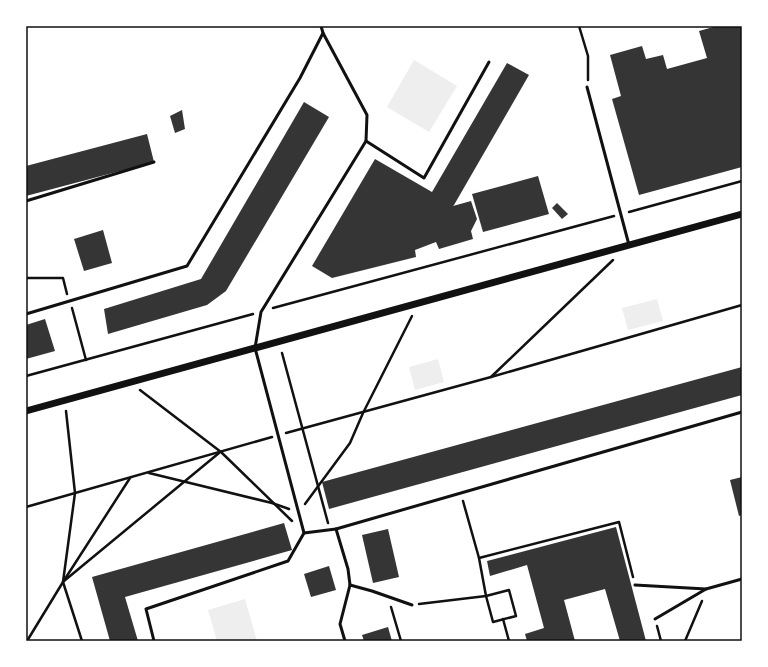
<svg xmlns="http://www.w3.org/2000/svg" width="768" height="667" viewBox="0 0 768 667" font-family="'DejaVu Sans',sans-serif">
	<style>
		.green { fill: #eee }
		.building { fill: #353535 }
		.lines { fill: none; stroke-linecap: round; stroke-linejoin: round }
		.path { stroke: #111; stroke-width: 2.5 }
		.service { stroke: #111; stroke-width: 3 }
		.tertiary { stroke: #111; stroke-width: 7 }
		.neatline { fill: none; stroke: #111; stroke-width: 1.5 }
	</style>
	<rect width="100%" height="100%" fill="#fff"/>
	<g class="green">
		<path d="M414,60L457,86L429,132L387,107Z"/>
		<path d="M657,299L663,321L628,330L622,308Z"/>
		<path d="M438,359L444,382L415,390L409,367Z"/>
		<path d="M245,599L257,641H217L208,610Z"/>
	</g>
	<g class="building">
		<path d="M717,26H742V167L639,195L612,99L621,96L610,55L642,46L646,59L663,55L667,69L707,58L699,31Z"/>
		<path d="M507,63L529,75L454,205L453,206L471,201L477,219L471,231L473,239L439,249L436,242L415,250L416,257L332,278L312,266L375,159L432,192Z"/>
		<path d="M304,102L329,117L226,291L207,305L108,334L104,309L201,279Z"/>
		<path d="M182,110L185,129L175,133L170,116Z"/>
		<path d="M147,134L154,162L26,196V166Z"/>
		<path d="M538,176L549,214L483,232L472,194Z"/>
		<path d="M557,203L568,214L562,219L552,208Z"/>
		<path d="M103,230L112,263L84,271L74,239Z"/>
		<path d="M45,319L55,351L26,359V325Z"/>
		<path d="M742,367V395L329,509L322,482Z"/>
		<path d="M742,477V515L739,516L730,480Z"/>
		<path d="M284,523L292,550L125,597L138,641H110L92,577Z"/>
		<path d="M616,527L646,641H620L605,589L564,600L575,641H527L525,634L544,628L527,565L490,576L487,561Z"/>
		<path d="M388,529L399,577L373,583L362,535Z"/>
		<path d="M329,566L336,590L311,597L304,574Z"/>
		<path d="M388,627L392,641H364L362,635Z"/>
	</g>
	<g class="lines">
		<g class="path">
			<path d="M579,26L588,56V80"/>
			<path d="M629,212L742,181"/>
			<path d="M26,278H63L67,294"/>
			<path d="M72,308L86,360"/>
			<path d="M273,308L614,216"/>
			<path d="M282,353L328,523"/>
			<path d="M26,376L253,314"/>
			<path d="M491,377L613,260"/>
			<path d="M140,390L221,452L292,521"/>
			<path d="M286,433L491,377L742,305"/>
			<path d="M149,473L272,503L289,509"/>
			<path d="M463,501L479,558"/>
			<path d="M305,504L350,443L363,413L412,316"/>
			<path d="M26,507L272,437"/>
			<path d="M64,581L219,453"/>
			<path d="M509,590L516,616L493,622L486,596Z"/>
			<path d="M419,604L486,596L479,558L619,522L633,577"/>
			<path d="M391,607L401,641"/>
			<path d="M503,619L509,641"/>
			<path d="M657,626L661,641"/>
			<path d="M27,641L63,582L75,493L66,411"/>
			<path d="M82,641L63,582L130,478"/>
			<path d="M685,641L702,601"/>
		</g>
		<g class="service">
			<path d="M323,33L367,115L366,141L261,312L255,348L304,533L336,529L348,569L350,585L340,624L345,641"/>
			<path d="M587,87L629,245"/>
			<path d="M366,141L424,178L489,62"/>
			<path d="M26,201L154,162"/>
			<path d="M26,314L187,266L300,78L323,33L321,26"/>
			<path d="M336,529L742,412"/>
			<path d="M350,585L372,591L412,605"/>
			<path d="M635,585L706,589"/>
			<path d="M655,619L706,589L742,579"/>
			<path d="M154,641L146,609L288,561L304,533"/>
		</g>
		<path class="tertiary" d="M26,411L742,214"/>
	</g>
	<rect width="768" height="667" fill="none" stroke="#ffffff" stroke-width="54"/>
	<rect x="27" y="27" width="714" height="613" class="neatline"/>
</svg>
